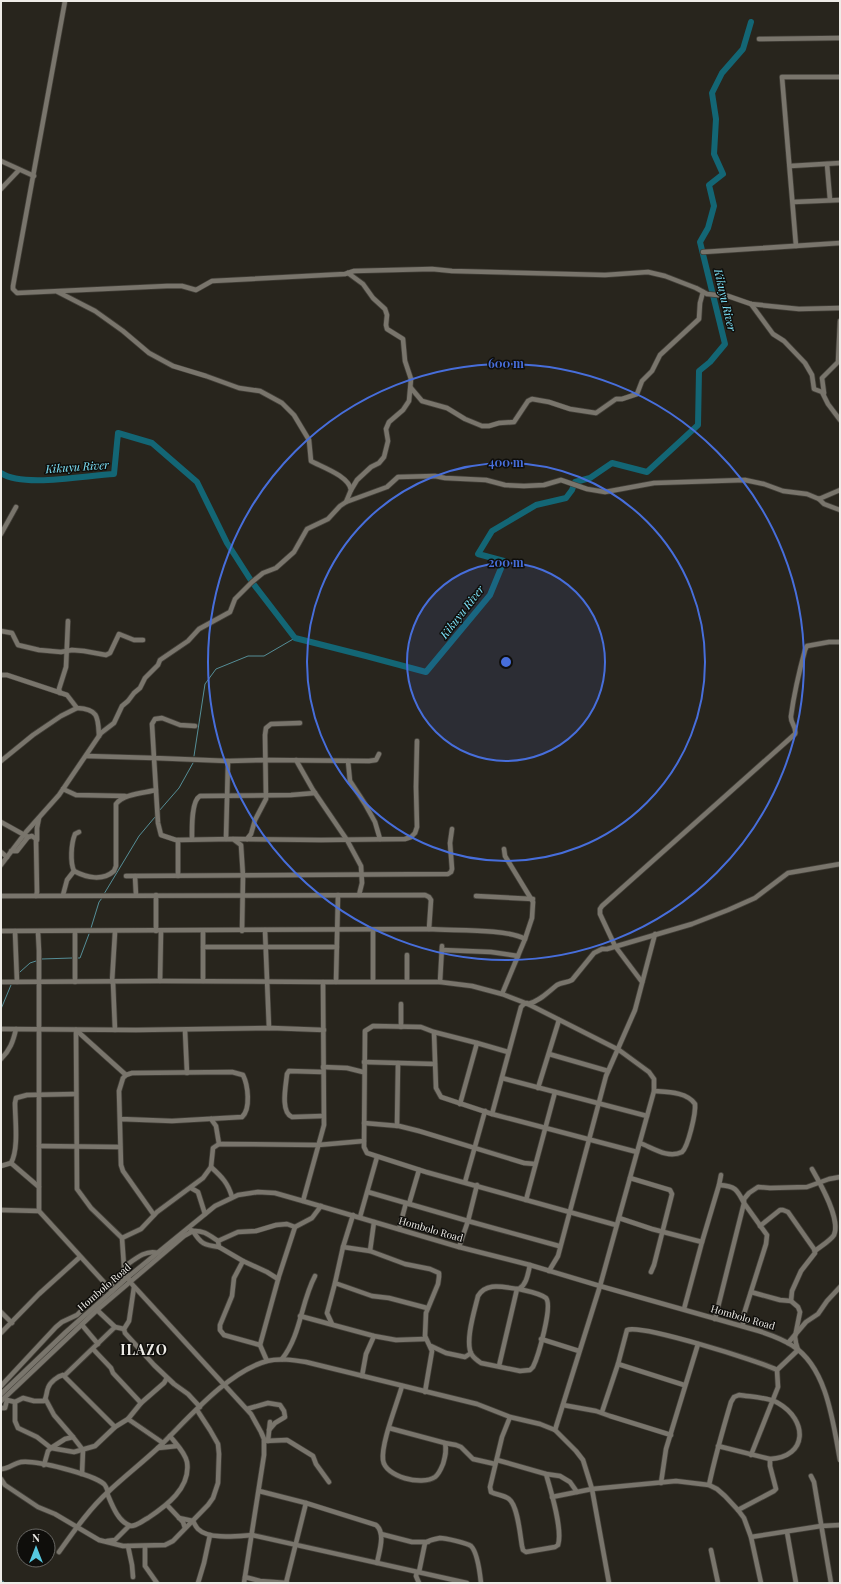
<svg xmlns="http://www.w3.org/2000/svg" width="841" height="1584" viewBox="0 0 841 1584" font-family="'Playfair Display',serif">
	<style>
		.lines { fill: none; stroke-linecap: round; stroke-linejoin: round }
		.stream { stroke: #558e97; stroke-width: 1 }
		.river { stroke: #136675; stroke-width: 6 }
		.minor-casing { stroke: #423f38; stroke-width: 6 }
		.minor { stroke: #79756c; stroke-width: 4.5 }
		.ring { fill: none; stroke: #476edb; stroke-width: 2 }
		.labels { text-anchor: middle; stroke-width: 3; stroke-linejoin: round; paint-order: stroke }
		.street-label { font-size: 10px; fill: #eeece7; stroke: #0f0e0b }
		.water-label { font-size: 11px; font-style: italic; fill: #7fe6fd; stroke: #0f0e0b }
		.district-label { font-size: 14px; font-weight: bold; letter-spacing: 1px; fill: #eeece7; stroke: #0f0e0b }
		.centre { fill: #476edb; stroke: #0f0e0b; stroke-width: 2 }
		.ring-label { font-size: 12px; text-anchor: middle; font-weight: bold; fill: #476edb; stroke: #0f0e0b; stroke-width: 3; stroke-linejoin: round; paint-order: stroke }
	</style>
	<rect width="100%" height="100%" fill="#28251d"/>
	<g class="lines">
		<g class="stream">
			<path d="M194,756L205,684L216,669L248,656H264L295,638"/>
			<path d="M159,811L179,788L193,763"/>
			<path d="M104,894L139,836L155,817"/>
			<path d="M91,928L99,902L102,898"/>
			<path d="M77,958H80L89,934"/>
			<path d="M42,959L72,958"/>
			<path d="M20,972L30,963L36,961"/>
			<path d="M1,1009L11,985"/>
			<path d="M1,1580L5,1583"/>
		</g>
		<path class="river" d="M1,473C23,488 87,475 114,474L118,433L152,443L197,482L227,543L252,582L295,638L366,656L426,672L490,595L504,561L478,554L492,531L536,505L566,498L572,490L575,482L590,478L612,463L647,472L698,425L699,371L710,362L725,344L700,242L708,228L714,206L709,185L723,174L714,154L716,119L712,93L722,73L743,49L751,22"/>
		<defs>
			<g id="minor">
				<path d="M65,1L13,286V289L17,293L167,286H182L196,290L212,281L345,274L354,271L432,269L452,271L605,275L648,272L665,276L696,288L707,294L728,296L751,304L799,309L840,308"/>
				<path d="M759,39L840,38"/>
				<path d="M1,161L34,176"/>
				<path d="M827,164L830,200"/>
				<path d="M790,166L840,163"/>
				<path d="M1,189L19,170"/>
				<path d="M793,202L840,200"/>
				<path d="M796,246L782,77H840"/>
				<path d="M703,252L840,243"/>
				<path d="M348,273L363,284L373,298L385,309L387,315L386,325L387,329L403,339L405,361L411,379L409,401L403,410L389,422L386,429L388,441L384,457L379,463L371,467L357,480L351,490"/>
				<path d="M751,304L773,334L784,341L805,363L812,375L814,389L822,392L828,404L840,420"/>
				<path d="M411,388L422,401L447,408L465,419L482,426H489L499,423L514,422L528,401L532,399L549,402L570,409L596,413L616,399H622L637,394L642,381L652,371L660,355L699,319L700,303L703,292"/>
				<path d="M824,393L822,378L838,362L840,321"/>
				<path d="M819,499L824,504L840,510"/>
				<path d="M346,502L387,487L398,477L435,476L445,478L486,480L505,485L524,486L544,485L561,480L587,489L605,492L654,483L745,480L764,484L783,491L807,494L819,499L840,490"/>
				<path d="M1,534L16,507"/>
				<path d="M1,631L12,633L18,645L39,650L61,652L72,650L84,651L106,655L110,653L119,634L134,640H143"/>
				<path d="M1,675H7L67,695L77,708C99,709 98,718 99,736"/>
				<path d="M60,693L59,689L66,667L68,621"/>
				<path d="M195,726L180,725L162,718L155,719L152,724L154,758L228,761L266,760L369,761L376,760L379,754"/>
				<path d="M86,756L154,758L158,823L161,835L176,840L233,839L241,845L243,876L242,931"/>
				<path d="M296,760L313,790L347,840L361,866L362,883L359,895"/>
				<path d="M1,761L33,735L61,716L77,708"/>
				<path d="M348,761L350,781L365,804L375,822L380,839"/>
				<path d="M63,789L76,795L125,796"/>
				<path d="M1,822L28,837L32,836L36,839L37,892L36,896"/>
				<path d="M192,839C192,829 191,801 200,796L291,795L315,793"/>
				<path d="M226,839L228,761"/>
				<path d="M233,839L321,840L405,839L411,837L415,833L417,827L416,787L417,741"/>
				<path d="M247,839L251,834L255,820L266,799L265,735L266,728L271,724L300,723"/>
				<path d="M37,840V828L39,818"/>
				<path d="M504,849L505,856L533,902L532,918L525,939"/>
				<path d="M11,851H17L28,837"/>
				<path d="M1,852L7,857"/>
				<path d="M1,865L26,832L59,795L101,733L114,723L122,706L128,701L134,693L140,688L145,678L158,665L160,660L188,641L199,629L230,612L235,599L252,582L263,573L276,568L294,552L307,529L328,519L340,506L346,502L351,490C349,476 322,467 311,461L309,440L294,415L282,403L260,391L239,388L206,376L173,366L149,353L123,331L95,311L58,292"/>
				<path d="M74,871C70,862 71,844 75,834L79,832"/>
				<path d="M126,876L448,874L451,872L452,869L450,843L452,829"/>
				<path d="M135,876L136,895"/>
				<path d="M178,876V840"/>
				<path d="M63,895L67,880L74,871C87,878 103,881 114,871L116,866V804C123,794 144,793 156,790"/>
				<path d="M156,895V931"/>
				<path d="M1,896L425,895L429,897L431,900L429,929"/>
				<path d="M476,896L533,899"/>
				<path d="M265,930L269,1028"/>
				<path d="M373,930V981"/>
				<path d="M1,931L429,929C453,931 505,928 525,939L502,994"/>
				<path d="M15,931L17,982"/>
				<path d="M38,932L39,951V1211L112,1291"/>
				<path d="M75,932V982"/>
				<path d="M203,947H337"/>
				<path d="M442,950L491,952L518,956"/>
				<path d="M160,981L161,931"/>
				<path d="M203,981V931"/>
				<path d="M407,981V955"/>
				<path d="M1,982L160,981L323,982L324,1125L303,1201"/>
				<path d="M112,982L115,932"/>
				<path d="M113,982L115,1030"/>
				<path d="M323,982H440L472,986L502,994L528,1004L619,1050L649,1072L654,1079V1091L600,1286L555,1430"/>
				<path d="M336,982L338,895"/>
				<path d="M440,982L442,946"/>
				<path d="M642,982L615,946L600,914V909L602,906L795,734C797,727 790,723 791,716C794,694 799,672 805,650L807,646L829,642H840"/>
				<path d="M528,1004C540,1001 548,992 557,985C562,982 567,983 572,980L594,953L602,949H607L692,924L728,910L755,898L788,873L840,864"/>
				<path d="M401,1027V1004"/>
				<path d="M1,1029L136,1030L271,1028L324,1030"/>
				<path d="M76,1030L77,1189L91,1208L122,1238L124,1267L130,1282L251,1414L261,1432L264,1439V1455L244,1583"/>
				<path d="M76,1030L126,1075"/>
				<path d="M185,1030L187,1073"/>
				<path d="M434,1032L436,1088L441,1097L492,1114L637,1152"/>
				<path d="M477,1043L434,1032L421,1027L373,1026L365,1031L364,1147L367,1153L426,1172L616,1225"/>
				<path d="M549,1054L608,1071"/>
				<path d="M1,1059C10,1050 13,1042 16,1029"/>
				<path d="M364,1062L435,1064"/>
				<path d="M323,1067L347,1068L363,1072"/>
				<path d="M323,1072L289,1071L287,1074C286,1085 280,1112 292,1117L323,1116"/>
				<path d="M502,1078L647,1116"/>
				<path d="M538,1088L559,1020"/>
				<path d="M460,1104L477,1043L508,1052"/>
				<path d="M492,1114L521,1007L524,1004L527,1003"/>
				<path d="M120,1119L172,1121L242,1117C251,1109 248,1085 243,1075L232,1072L132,1073L126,1075L123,1078L119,1091L121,1165L123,1171L154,1215"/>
				<path d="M211,1119L216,1126L219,1144"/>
				<path d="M364,1123L399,1126L419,1131L524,1163L535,1164"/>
				<path d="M397,1126L398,1063"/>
				<path d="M640,1143C653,1148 668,1159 682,1152C688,1147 696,1113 695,1104C687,1092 668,1092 654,1091"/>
				<path d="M39,1146L120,1147"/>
				<path d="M11,1163L39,1187"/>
				<path d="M1,1166L11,1163C19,1149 15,1119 15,1103L16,1098L27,1095L76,1094"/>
				<path d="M211,1167C222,1177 228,1183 232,1197"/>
				<path d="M812,1169C820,1183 841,1219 834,1235C830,1241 821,1246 815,1251"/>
				<path d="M630,1178L670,1190L672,1194L654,1265L651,1272"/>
				<path d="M465,1182L485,1111"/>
				<path d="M719,1185L721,1175"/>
				<path d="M191,1188L198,1192L205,1214"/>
				<path d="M368,1192L468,1221L559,1246"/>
				<path d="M526,1200L555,1092"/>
				<path d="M409,1204L419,1170"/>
				<path d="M1,1210L39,1211"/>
				<path d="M360,1217L377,1157"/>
				<path d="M619,1218L652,1229L702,1242L684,1309"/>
				<path d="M760,1226L780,1210H783L788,1212L814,1249L815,1253L801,1271L792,1291L791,1301"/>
				<path d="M399,1229L406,1203"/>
				<path d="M191,1230L193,1231C203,1230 209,1235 218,1241L219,1247L243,1261L234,1278L232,1296L220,1325V1330L224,1335L260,1345"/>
				<path d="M122,1238L141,1229L157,1212L203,1178L211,1167L213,1148L219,1144L318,1145L364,1141"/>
				<path d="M218,1241L238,1232L256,1231L276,1225L287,1224L295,1227"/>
				<path d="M702,1242L719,1185C735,1186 737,1189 744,1203L715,1319"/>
				<path d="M343,1247L370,1251L405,1264L430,1269L439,1273V1277L438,1284L426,1313L425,1336L432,1351L425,1392"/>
				<path d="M459,1247L468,1221L477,1185"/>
				<path d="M370,1251L374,1222"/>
				<path d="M243,1261L267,1272L278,1279"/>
				<path d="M124,1267C134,1260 145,1249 158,1253"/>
				<path d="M549,1271L558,1256L606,1076L635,1010L655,934"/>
				<path d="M335,1283L372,1296L389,1298L427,1308"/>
				<path d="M134,1287L129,1321L124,1329L125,1333L154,1365L174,1384L188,1394L200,1407"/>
				<path d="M519,1289C527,1291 540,1293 546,1298C553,1306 538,1357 533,1367L530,1370L520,1371L481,1363C478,1361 474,1358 472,1355C464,1343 475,1309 478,1296C487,1281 505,1288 519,1289C527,1284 528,1273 530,1265"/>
				<path d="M751,1292L780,1300L791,1301L798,1307L800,1312L795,1337L796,1343L798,1350L777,1370"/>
				<path d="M97,1310L115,1327"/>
				<path d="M1,1312L12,1323"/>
				<path d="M300,1316L374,1336L396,1340L425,1339"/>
				<path d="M332,1324L327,1313L335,1283L343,1247L353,1215"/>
				<path d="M82,1325L98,1344"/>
				<path d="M743,1326V1317L766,1244L767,1235L744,1203V1199L749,1193L758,1187L770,1188L807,1187L829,1179L840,1177"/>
				<path d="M1,1333L39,1294L80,1257"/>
				<path d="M541,1339L579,1351"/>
				<path d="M788,1343L806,1322L818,1314L827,1301L840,1287"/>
				<path d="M431,1346L446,1353L465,1357L471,1353"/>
				<path d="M93,1349L111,1368L113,1373L141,1403"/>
				<path d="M282,1359C301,1335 301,1302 315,1276"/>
				<path d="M267,1361L260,1345L279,1276L295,1227L312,1218L321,1206"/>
				<path d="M618,1364L684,1385"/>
				<path d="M499,1366L517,1289"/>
				<path d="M65,1375L115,1327L124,1329"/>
				<path d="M362,1376L366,1354L374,1336"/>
				<path d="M1,1386L56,1327L62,1322L77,1315L90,1302L119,1279L124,1276L128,1277"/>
				<path d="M402,1386C397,1404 381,1443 383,1460C385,1477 422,1486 435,1477C439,1474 441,1469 443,1464C445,1457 447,1451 445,1443"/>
				<path d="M1,1394L66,1332L128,1277L215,1206L238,1195L258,1192L275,1193L303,1201L459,1247L530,1265L600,1286L759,1331C771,1335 783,1339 793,1346C827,1368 833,1422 840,1460"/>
				<path d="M46,1400L54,1415L73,1437"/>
				<path d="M1,1401L97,1310L184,1236L193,1231C201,1244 204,1245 219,1247"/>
				<path d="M15,1402V1421L18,1428L37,1437L51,1448L65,1439L73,1437L83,1450L82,1474"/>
				<path d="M563,1405L596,1411L610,1416L671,1435"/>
				<path d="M1,1408H5L7,1400L15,1402L23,1398L34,1401H44C47,1397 46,1393 48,1388C50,1382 58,1376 63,1375L115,1427"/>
				<path d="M247,1409L268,1403L280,1405L284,1411L285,1417L275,1423L269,1430"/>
				<path d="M602,1412L618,1364L627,1330C641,1324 759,1361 777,1370L778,1387L751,1455"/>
				<path d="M510,1417L502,1437L490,1487L491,1492C497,1495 504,1495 509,1499C518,1506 520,1535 522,1546L523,1550L526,1552L555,1547L558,1545C563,1530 551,1491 546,1474"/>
				<path d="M128,1419L163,1443"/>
				<path d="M389,1428L445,1443L456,1445L461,1447L473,1459L495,1464"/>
				<path d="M264,1441L287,1440L313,1456L316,1464L329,1482"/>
				<path d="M268,1441L270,1422"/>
				<path d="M158,1448L177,1446"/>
				<path d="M497,1460L546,1474L560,1476L570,1482L577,1492"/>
				<path d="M44,1465L48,1451L51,1448L74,1452L95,1446L115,1427L128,1419L141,1403L164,1383L167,1378"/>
				<path d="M1,1469C9,1469 14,1463 21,1462C36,1460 92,1474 104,1484C106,1486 107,1489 108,1492"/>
				<path d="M811,1476L814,1482L831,1583"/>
				<path d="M1,1479L5,1485L38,1507L55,1514L99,1540L123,1546L165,1545L173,1541L208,1505L213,1498L218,1483L219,1454L218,1444L210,1430L197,1410"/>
				<path d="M661,1483L666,1449L698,1344"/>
				<path d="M709,1485C715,1457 723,1429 731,1402L734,1397L739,1395C751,1397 768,1397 778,1403C808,1420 808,1457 770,1459L718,1446"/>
				<path d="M259,1491L306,1503L376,1525C386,1533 379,1552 377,1563"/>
				<path d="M107,1493C112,1505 118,1522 131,1526C137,1526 142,1521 148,1518C166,1506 191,1488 187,1462C185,1452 176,1444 170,1436"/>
				<path d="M552,1497L592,1489L676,1481L709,1485L717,1489L725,1496L738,1510L744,1518L751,1537L761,1583"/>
				<path d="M167,1505L183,1522L185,1528"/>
				<path d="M738,1510L774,1491L776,1489L770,1466V1459"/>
				<path d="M179,1518L193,1521C194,1523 196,1527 198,1529C209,1540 238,1536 252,1535L467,1583"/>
				<path d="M787,1532L796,1583"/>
				<path d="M381,1534L412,1542H428"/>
				<path d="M751,1537L821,1526L840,1525"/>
				<path d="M107,1541L115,1540L129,1526"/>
				<path d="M128,1546L132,1565L133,1577"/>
				<path d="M145,1546V1566L157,1583"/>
				<path d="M711,1550L718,1583"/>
				<path d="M59,1552C74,1531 90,1508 109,1491C125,1476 143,1462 159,1447C188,1419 227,1372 267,1361C280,1358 293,1360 306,1362L477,1404L510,1417L540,1424L555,1430L576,1451L583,1460L592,1489L609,1583"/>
				<path d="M417,1572L416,1576L419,1583"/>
				<path d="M419,1572L425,1543C429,1540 435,1539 440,1538C445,1538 467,1543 471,1546C478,1553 480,1574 481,1583"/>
				<path d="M245,1577L260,1581L287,1583"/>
				<path d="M198,1583L204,1563L210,1535"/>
				<path d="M286,1583L306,1503"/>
			</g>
		</defs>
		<use href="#minor" class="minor-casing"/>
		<use href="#minor" class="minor"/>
	</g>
	<circle cx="506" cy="662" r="99" fill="#476edb" fill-opacity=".12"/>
	<g class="ring">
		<circle cx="506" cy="662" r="99"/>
		<circle cx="506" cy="662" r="199"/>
		<circle cx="506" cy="662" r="298"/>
	</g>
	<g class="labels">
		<g class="street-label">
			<text transform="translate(431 1229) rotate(16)" y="4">Hombolo Road</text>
			<text transform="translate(104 1287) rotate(-41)" y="4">Hombolo Road</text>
			<text transform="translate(743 1317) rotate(16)" y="4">Hombolo Road</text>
		</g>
		<g class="water-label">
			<text transform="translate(725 300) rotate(77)" y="4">Kikuyu River</text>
			<text transform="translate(77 467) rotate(-4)" y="4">Kikuyu River</text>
			<text transform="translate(462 612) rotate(-52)" y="4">Kikuyu River</text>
		</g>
		<g class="district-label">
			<text x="144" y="1355">ILAZO</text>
		</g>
	</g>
	<circle cx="506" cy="662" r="6" class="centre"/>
	<g class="ring-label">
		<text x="506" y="368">600 m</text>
		<text x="506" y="467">400 m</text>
		<text x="506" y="567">200 m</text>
	</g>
	<rect width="841" height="1584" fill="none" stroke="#eeece7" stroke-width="4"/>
	<g transform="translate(36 1548)"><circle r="19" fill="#0f0e0b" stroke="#686763"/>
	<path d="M0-3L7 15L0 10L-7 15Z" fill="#56c9e1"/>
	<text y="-6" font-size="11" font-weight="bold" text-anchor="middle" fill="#eeece7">N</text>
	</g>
</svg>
